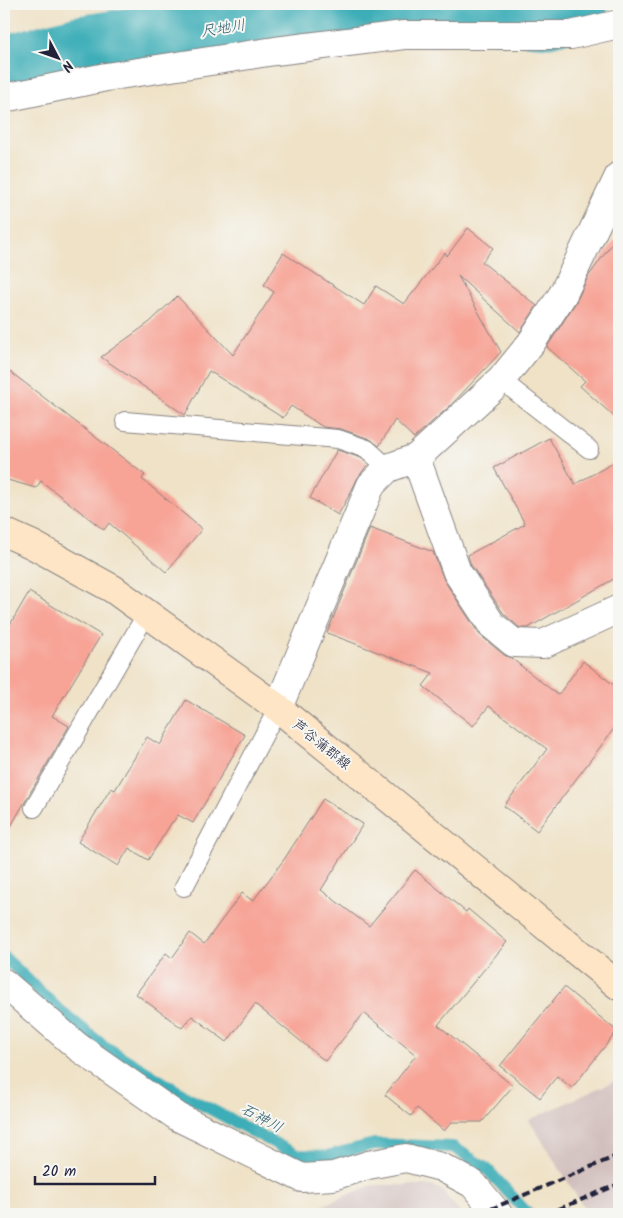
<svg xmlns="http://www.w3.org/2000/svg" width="623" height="1218" viewBox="0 0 623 1218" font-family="Kalam,'Klee One',sans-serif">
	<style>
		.industrial { fill: #d1bfbd }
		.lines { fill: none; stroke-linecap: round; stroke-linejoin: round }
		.stream { stroke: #3daeb8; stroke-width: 12 }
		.river { stroke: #3daeb8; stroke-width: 71 }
		.building { fill: #f7a395 }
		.service-casing { stroke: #888281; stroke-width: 20 }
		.minor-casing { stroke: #888281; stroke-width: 30 }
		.secondary-casing { stroke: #888281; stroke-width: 30 }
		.service { stroke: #fff; stroke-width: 18 }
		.minor { stroke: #fff; stroke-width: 28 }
		.secondary { stroke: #fde5c5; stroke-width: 28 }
		.rail { stroke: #22223b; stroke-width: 4; stroke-dasharray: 8 4; stroke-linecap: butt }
		.labels { text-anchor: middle; stroke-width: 4; stroke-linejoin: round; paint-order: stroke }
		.street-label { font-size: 14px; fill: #22223b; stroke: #f6f6f2 }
		.water-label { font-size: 15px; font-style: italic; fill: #2d5a6d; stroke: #f6f6f2 }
	</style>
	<rect width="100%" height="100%" fill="#f6f6f2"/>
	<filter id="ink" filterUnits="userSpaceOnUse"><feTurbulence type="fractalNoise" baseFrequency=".02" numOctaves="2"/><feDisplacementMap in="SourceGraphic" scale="10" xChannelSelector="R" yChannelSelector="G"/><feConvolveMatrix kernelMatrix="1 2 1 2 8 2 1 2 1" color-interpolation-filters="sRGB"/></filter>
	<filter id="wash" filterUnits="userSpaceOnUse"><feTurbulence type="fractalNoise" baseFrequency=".0096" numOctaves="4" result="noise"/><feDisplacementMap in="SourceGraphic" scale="20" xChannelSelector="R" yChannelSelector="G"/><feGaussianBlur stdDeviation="1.12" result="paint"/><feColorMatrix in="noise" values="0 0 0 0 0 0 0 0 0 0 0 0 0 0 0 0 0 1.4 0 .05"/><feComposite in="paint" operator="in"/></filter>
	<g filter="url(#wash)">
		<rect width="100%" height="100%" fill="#efe2c7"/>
		<g class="industrial">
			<path d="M619,1079V1214H588L529,1120Z"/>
			<path d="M372,1185H427L441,1189L461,1214H302Z"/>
		</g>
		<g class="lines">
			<path class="stream" d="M4,957L57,1008L101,1044L182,1094L297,1155L327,1156L374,1144L453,1147L487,1169L528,1214"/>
			<g class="river">
				<path d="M459,4L547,12L573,4"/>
				<path d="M4,71L80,51L352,8L444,4"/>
			</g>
		</g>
		<g id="blocks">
			<g class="building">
				<path d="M468,228L493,248L482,262L537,306L520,332L458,276L501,352L451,405L414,438L395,420L379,446L370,439L341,429L323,427L291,406L283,418L209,371L185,415L101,357L150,322L177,296L233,355L274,292L264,285L283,253L364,305L376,286L404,304L445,252L447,256Z"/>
				<path d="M619,234V421L580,386L585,381L547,347L576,302L588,277Z"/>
				<path d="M4,367L145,475L142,479L202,529L166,572L109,523L104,530L41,481L36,488L4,479Z"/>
				<path d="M549,438L575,484L619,460V576L528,628H520L504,614L471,565L468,555L525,524L494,468Z"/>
				<path d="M337,450L361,458L368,464L357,479L350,494L338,515L310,498Z"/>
				<path d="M370,528L433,552L444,580L479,634L504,655L511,658L558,695L583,661L619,689V722L537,831L504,806L547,749L489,706L473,726L423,686L433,673L327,633Z"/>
				<path d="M29,592L101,635L52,716L69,726L4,838V635Z"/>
				<path d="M186,700L245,735L193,823L178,815L173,822H172L148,860L129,848L118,866L78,842L111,788L115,790L147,737L160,745Z"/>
				<path d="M323,799L363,824L321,890L369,926L415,870L466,912L468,909L507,942L438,1025L513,1086L482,1122H452L444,1131L417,1108L411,1116L385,1095L416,1055L364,1013L325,1061L255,1004L227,1042L192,1016L182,1028L136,994L166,953L172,958L190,933L204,944L242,893L253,901L285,858Z"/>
				<path d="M564,987L617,1031L572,1088L557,1076L540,1098L500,1066Z"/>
			</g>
		</g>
	</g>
	<g filter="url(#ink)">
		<use href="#blocks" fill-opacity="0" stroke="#888281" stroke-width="1"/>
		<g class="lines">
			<defs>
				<g id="service">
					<path d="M501,380L589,449"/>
					<path d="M125,421L338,439L367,449L388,468"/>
					<path d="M34,808L147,613"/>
					<path d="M184,887L278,708"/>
				</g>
				<g id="minor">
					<path d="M4,98L106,77L275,51L404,35H571L619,24"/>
					<path d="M416,458L457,572L492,625L514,643L543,644L619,609"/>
					<path d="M278,708L371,485L388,468L416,458L501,380L531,343L563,294L619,176"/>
					<path d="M4,983L78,1047L178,1117L302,1178L333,1176L368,1165L406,1158L441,1167L473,1184L498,1214"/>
				</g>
				<path id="secondary" d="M4,532L33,545L113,589L278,708L619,986"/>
			</defs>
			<use href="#service" class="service-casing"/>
			<use href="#minor" class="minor-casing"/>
			<use href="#secondary" class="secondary-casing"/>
			<use href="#service" class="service"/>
			<use href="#minor" class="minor"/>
			<use href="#secondary" class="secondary"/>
			<g class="rail">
				<path d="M479,1214L619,1155"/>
				<path d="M547,1214L619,1184"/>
			</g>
		</g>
	</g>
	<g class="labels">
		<g class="street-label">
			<text transform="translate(322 744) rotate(39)" y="5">芦谷蒲郡線</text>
		</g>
		<g class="water-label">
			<text transform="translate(223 28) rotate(-9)" y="5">尺地川</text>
			<text transform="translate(262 1118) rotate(28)" y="5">石神川</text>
		</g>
	</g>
	<rect width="623" height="1218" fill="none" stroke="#f6f6f2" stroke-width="20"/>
	<g transform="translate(58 58) rotate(131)" stroke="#f6f6f2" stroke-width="4" paint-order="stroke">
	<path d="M0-4L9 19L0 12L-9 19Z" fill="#22223b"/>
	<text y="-8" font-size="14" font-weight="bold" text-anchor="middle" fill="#22223b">N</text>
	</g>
	<path d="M35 1176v8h120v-8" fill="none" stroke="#22223b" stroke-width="2.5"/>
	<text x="42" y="1176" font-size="15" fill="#22223b" stroke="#f6f6f2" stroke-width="4" paint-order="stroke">20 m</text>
</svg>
